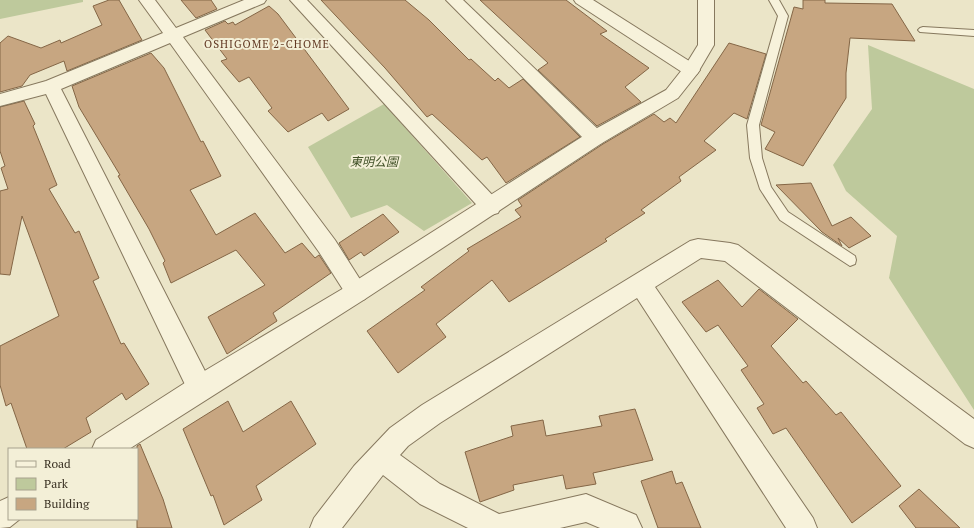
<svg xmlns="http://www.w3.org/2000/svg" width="974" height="528" viewBox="0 0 974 528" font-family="'PT Serif','Noto Sans JP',serif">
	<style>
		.green { fill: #bec99c }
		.building { fill: #c7a681; stroke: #846646 }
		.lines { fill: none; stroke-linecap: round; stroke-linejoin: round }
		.service-casing { stroke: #86785e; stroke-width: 2 }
		.minor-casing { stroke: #86785e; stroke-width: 2 }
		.tertiary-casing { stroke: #86785e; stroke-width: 2 }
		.service { fill: #f7f2db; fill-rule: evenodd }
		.minor { fill: #f7f2db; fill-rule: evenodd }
		.tertiary { fill: #f7f2db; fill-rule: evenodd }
		.labels { text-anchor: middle; stroke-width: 4; stroke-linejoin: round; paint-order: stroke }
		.far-neighbourhood-label { font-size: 11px; letter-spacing: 1px; fill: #613823; stroke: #f3efd7 }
		.park-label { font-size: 12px; font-style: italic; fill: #435329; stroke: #f3efd7 }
	</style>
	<rect width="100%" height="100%" fill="#ebe5c8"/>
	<g class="green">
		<path d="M0,0H83V2L0,19Z"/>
		<path d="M868,45L974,89V410L889,278L897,236L846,191L833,165L872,109Z"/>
		<path d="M384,104L472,203L424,231L387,205L351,218L308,147Z"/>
	</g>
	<g class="building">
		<path d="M109,0H119L142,40L67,71L64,61L30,75L22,86L0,92V43L8,36L41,48L60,40L61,43L102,25L93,6Z"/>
		<path d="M181,0H211L217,9L196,18Z"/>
		<path d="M321,0H405L429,20L469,60L471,59L495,81L498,78L509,88L523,79L580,137L506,183L487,157L482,160L432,114L427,117L385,68Z"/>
		<path d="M480,0H566L607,31L600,34L649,68L625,87L641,102L597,126L538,70L548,63Z"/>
		<path d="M803,0H825V3L892,4L915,41L850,38L846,73V98L803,166L765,149L775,132L761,125L794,7L803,9Z"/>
		<path d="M269,6L278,14L349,109L328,121L322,113L288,132L268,111L272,108L249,77L239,82L221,61L227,59L205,30L225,21L228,24L233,22L235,25Z"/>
		<path d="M729,43L766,54L747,119L734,113L704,141L716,150L679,177L681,181L641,210L645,213L605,239L607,241L509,302L492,280L436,324L446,337L398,373L367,331L425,290L421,287L469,251L467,249L521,217L515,210L522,206L518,200L603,144L654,114L664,122L670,118L676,123Z"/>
		<path d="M151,53L164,68L201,142L203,141L221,176L190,190L216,235L255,213L285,253L302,243L315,258L319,255L331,273L273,313L277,321L227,354L208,317L265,285L236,250L171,283L163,263L165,261L149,229L118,176L120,175L79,107L72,86Z"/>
		<path d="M24,101L35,124L33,126L57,185L49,189L75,233L79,231L99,278L93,281L121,344L124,343L149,384L126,400L122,393L86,418L91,432L63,449H27L11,403L6,406L0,385V346L59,316L22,216L10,275L0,274V191L8,189L1,168L5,166L0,151V107Z"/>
		<path d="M811,183L832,226L851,217L871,236L849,248L838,238L842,246L822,232L776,185Z"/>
		<path d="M383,214L399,232L364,256L361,252L349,260L339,243Z"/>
		<path d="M718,280L742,307L759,289L798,319L771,346L803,383L806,381L836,415L841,412L901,486L852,523L786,428L773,434L757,408L764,404L741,370L748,366L718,325L706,332L682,302Z"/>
		<path d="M228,401L243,432L291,401L316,444L256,486L262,500L224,525L213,495L211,496L183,429Z"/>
		<path d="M635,409L653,460L593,473L596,484L566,489L563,475L513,485L514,490L480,502L465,452L513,436L511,426L543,420L546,436L602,426L599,416Z"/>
		<path d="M140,444L163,499L172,528H137V446Z"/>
		<path d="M672,471L676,484L682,482L701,528H658L641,481Z"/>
		<path d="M919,489L960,528H916L899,506Z"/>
	</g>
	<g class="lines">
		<defs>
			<g id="service">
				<path d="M769,0H779L788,16L759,125L762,158L771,187L788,212L855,256L856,260L855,264L850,266L780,220L760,189L750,158L747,125L778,16Z"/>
				<path d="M923,27L974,30V36L920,32L918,30L920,28Z"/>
			</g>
			<g id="minor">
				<path d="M139,0H155L176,28L244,0H266L264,3L183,37L335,240L368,292L365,299L357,302L349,299L319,252L170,43L61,89L209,379L212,388L209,397L200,400L191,397L46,94L0,106V94L46,81L163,33Z"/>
				<path d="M290,0H307L498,201L501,207L498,213L491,215L484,213Z"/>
				<path d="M446,0H463L602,133L604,138L602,143L595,145L588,143Z"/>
				<path d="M574,0H593L697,66L700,70L697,74L691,76L685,74L576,3Z"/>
				<path d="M698,239L730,243L738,245L974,419V448L965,444L725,261L701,258L655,287L813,518L817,528H786L637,298L440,423L408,446L400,455L440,484L499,514L586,494L636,515L642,528H600L586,522L560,528H468L420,504L383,475L342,528H310L314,518L354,466L390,428L422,405L690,241Z"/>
			</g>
			<g id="tertiary">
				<path d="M698,0H714V45L697,74L678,98L602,143L365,299L129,449H92L96,440L191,379L349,285L588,133L666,90L685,66L698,45Z"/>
				<path d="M9,497V519H20L10,527L0,528V501Z"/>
			</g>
		</defs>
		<use href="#service" class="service-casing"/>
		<use href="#minor" class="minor-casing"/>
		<use href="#tertiary" class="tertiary-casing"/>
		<use href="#service" class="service"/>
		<use href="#minor" class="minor"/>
		<use href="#tertiary" class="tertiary"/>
	</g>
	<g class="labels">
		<g class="far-neighbourhood-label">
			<text x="267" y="48">OSHIGOME 2-CHOME</text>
		</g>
		<g class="park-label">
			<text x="374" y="166">東明公園</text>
		</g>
	</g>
	<rect x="8" y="448" width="130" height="72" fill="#f3efd7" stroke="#a8a28e"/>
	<rect x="16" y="461" width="20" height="6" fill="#f7f2db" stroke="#a8a28e"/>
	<text x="44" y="468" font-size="12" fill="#382f21">Road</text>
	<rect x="16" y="478" width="20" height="12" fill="#bec99c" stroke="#a8a28e"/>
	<text x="44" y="488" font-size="12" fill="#382f21">Park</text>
	<rect x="16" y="498" width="20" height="12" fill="#c7a681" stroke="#a8a28e"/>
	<text x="44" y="508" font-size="12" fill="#382f21">Building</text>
</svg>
